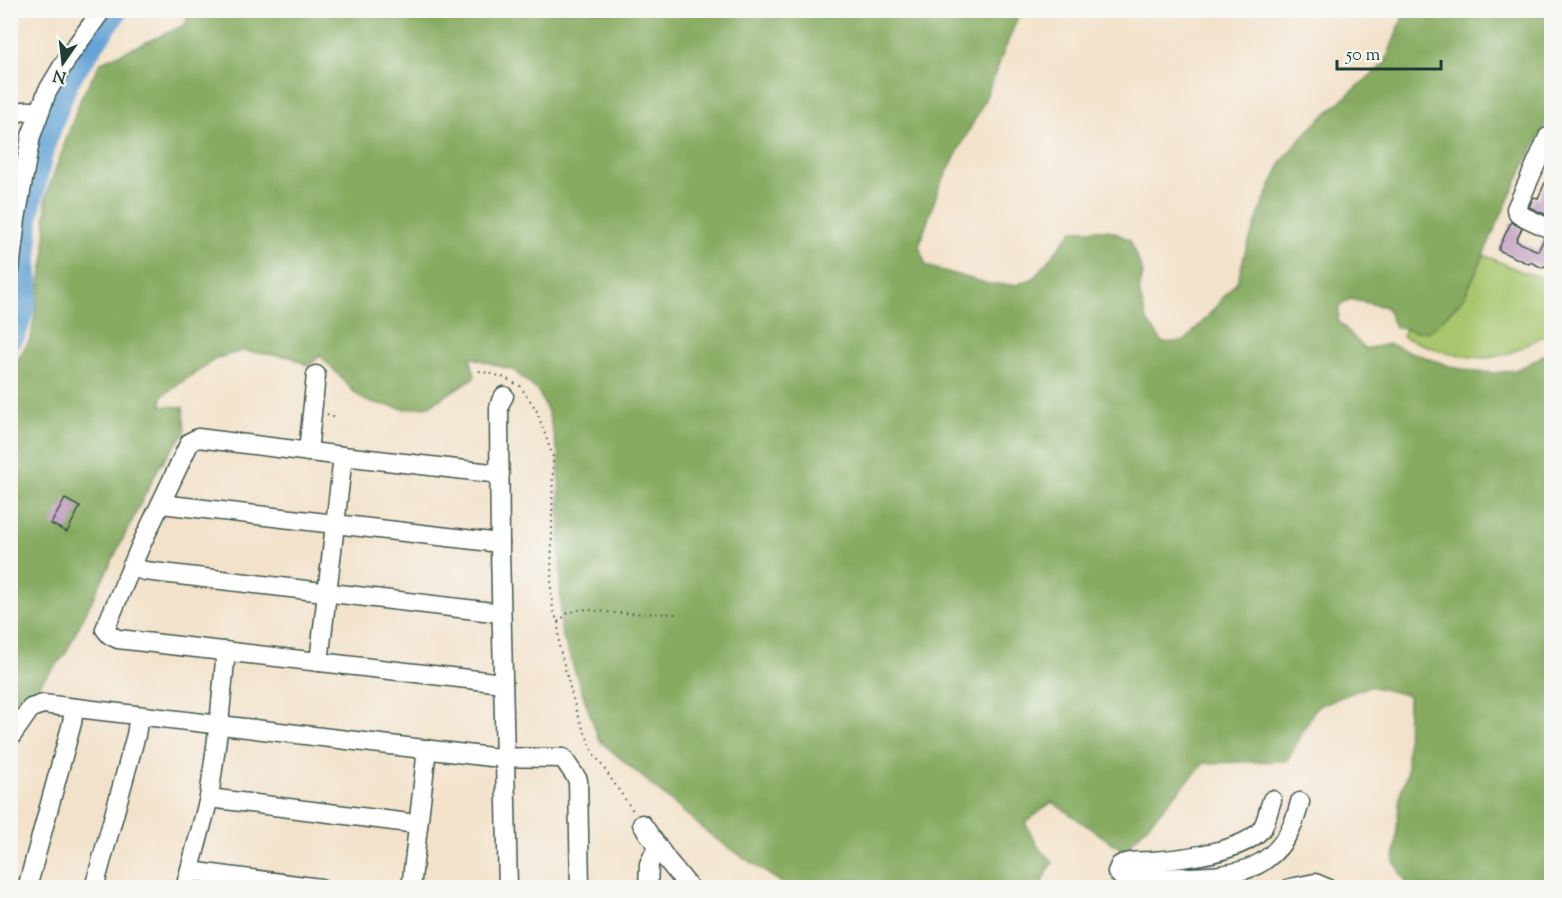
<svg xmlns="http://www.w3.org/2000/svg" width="1562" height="898" viewBox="0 0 1562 898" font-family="'Sorts Mill Goudy',serif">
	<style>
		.green { fill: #a8c66d; stroke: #648250; stroke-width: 1.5 }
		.forest { fill: #86ab60; stroke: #52744a; stroke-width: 1.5 }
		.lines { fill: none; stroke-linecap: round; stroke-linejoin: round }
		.river { stroke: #61a1d4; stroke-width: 26 }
		.building { fill: #bd9abe }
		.minor-casing { stroke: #3f564a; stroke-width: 21 }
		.path { stroke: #3f564a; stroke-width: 2; stroke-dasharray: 1.5 4.5; stroke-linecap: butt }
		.minor { stroke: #fff; stroke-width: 18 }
	</style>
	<rect width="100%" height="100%" fill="#f6f6f2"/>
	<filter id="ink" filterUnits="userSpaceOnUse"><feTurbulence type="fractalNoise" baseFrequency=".0167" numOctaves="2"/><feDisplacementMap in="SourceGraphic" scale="12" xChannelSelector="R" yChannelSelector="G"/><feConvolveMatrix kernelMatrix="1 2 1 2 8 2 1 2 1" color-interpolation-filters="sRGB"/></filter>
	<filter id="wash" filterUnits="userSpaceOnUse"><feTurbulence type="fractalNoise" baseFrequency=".008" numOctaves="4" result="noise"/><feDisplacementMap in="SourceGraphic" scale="24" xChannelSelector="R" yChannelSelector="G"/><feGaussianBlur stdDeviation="1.35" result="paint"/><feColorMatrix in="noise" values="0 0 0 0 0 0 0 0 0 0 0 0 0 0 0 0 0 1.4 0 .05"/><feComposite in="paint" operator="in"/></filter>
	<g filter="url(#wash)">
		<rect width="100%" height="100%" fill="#f3e2ca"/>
		<path class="green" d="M1484,255L1522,272L1551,280V332C1537,338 1524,348 1509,353C1473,366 1436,349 1403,337L1405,329L1430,331L1463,299Z"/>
		<path class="forest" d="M189,11H1024L1017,19L983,104L939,187L919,246L926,266L989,284L1016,285L1034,278L1073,230H1109L1130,240L1143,273L1139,292L1147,321L1163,343L1185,341L1208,316L1238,280L1245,253L1264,201L1282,162L1300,139L1319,120L1385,63L1405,11H1551V113L1520,174L1463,299L1430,331H1414L1395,327L1386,307L1350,299L1339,307L1338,321L1365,349L1389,344L1452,367L1476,372L1496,373L1515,370L1529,364L1551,350V887H1409L1394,862L1400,794L1407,774L1408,695L1369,686L1316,707L1287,761L1204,763L1124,851L1052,802L1025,823L1040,850L1053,862L1039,887H788L713,837L599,740L561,631L559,456L548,412L538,391L513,370L470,357L475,377L429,406L405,409L366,401L355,393L320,355L309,366L291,357L242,351L217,358L162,396L161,406L183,407L185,432L160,465L64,656L11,716L10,372L31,338L45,255L46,196L81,98L101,62L185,25Z"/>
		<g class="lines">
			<path class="river" d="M10,337L14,332L22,308L26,284L24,263L26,216L42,146L66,80L115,10"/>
		</g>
		<g id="blocks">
			<g class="building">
				<path d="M1551,170V217L1529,207L1534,197L1538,198Z"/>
				<path d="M1511,222L1522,228L1516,241L1538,251L1544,239L1551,241V269L1544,266L1543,268L1530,262L1529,264L1498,250Z"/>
				<path d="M65,499L80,507L67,532L51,524Z"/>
			</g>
		</g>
	</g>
	<g filter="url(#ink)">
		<use href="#blocks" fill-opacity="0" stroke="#3f564a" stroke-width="1.5"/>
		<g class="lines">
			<defs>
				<g id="minor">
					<path d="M10,116C21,110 27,110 39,112"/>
					<path d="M1552,136L1548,137L1516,209L1518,214L1552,230"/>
					<path d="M10,270L16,219L31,136L47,92L68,57L102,10"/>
					<path d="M504,396L501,401L499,408L500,549L508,888"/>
					<path d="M308,452L316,375"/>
					<path d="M500,474L343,456L198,438L190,442L140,547L105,629L110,635L118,639L503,683"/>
					<path d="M162,502L170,505L500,543"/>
					<path d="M131,567L145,571L501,613"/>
					<path d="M319,662L343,456"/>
					<path d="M10,738L31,708L43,704L491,757L563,758L578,780L580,888"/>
					<path d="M209,798L417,824"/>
					<path d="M642,824L667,860L690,888"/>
					<path d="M190,871L320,888"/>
					<path d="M1124,880C1199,870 1277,898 1300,802"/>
					<path d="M1130,886L1117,872L1120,865C1130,860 1142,862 1152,861C1180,859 1247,852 1263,827C1267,819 1269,808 1272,800"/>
					<path d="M27,888L72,723L74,708"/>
					<path d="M94,888L136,735L139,716"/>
					<path d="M185,888L209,798L219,724L226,651"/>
					<path d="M411,888L427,749"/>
					<path d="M648,888L649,864L657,847"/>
					<path d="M1290,888L1315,883L1327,888"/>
				</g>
			</defs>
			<use href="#minor" class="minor-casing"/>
			<g class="path">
				<path d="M479,371L500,376L509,380"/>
				<path d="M514,383L520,386L536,409L553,457L551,588L553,610L558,622L559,646L577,714L594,754L634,812"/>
				<path d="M327,414L337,419"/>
				<path d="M558,622L568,613L582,609L616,613L676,614"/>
			</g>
			<use href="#minor" class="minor"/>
		</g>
	</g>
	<rect width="1562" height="898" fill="none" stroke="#f6f6f2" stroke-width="36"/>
	<g transform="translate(63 63) rotate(194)" stroke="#f6f6f2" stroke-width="4.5" paint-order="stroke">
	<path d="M0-4.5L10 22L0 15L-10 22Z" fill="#1f3d34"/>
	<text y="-9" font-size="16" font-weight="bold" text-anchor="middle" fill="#1f3d34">N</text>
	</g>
	<path d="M1337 60v9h104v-9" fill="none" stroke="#1f3d34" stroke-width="3"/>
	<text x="1346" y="60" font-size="18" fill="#1f3d34" stroke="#f6f6f2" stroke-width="4.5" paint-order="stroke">50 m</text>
</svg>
